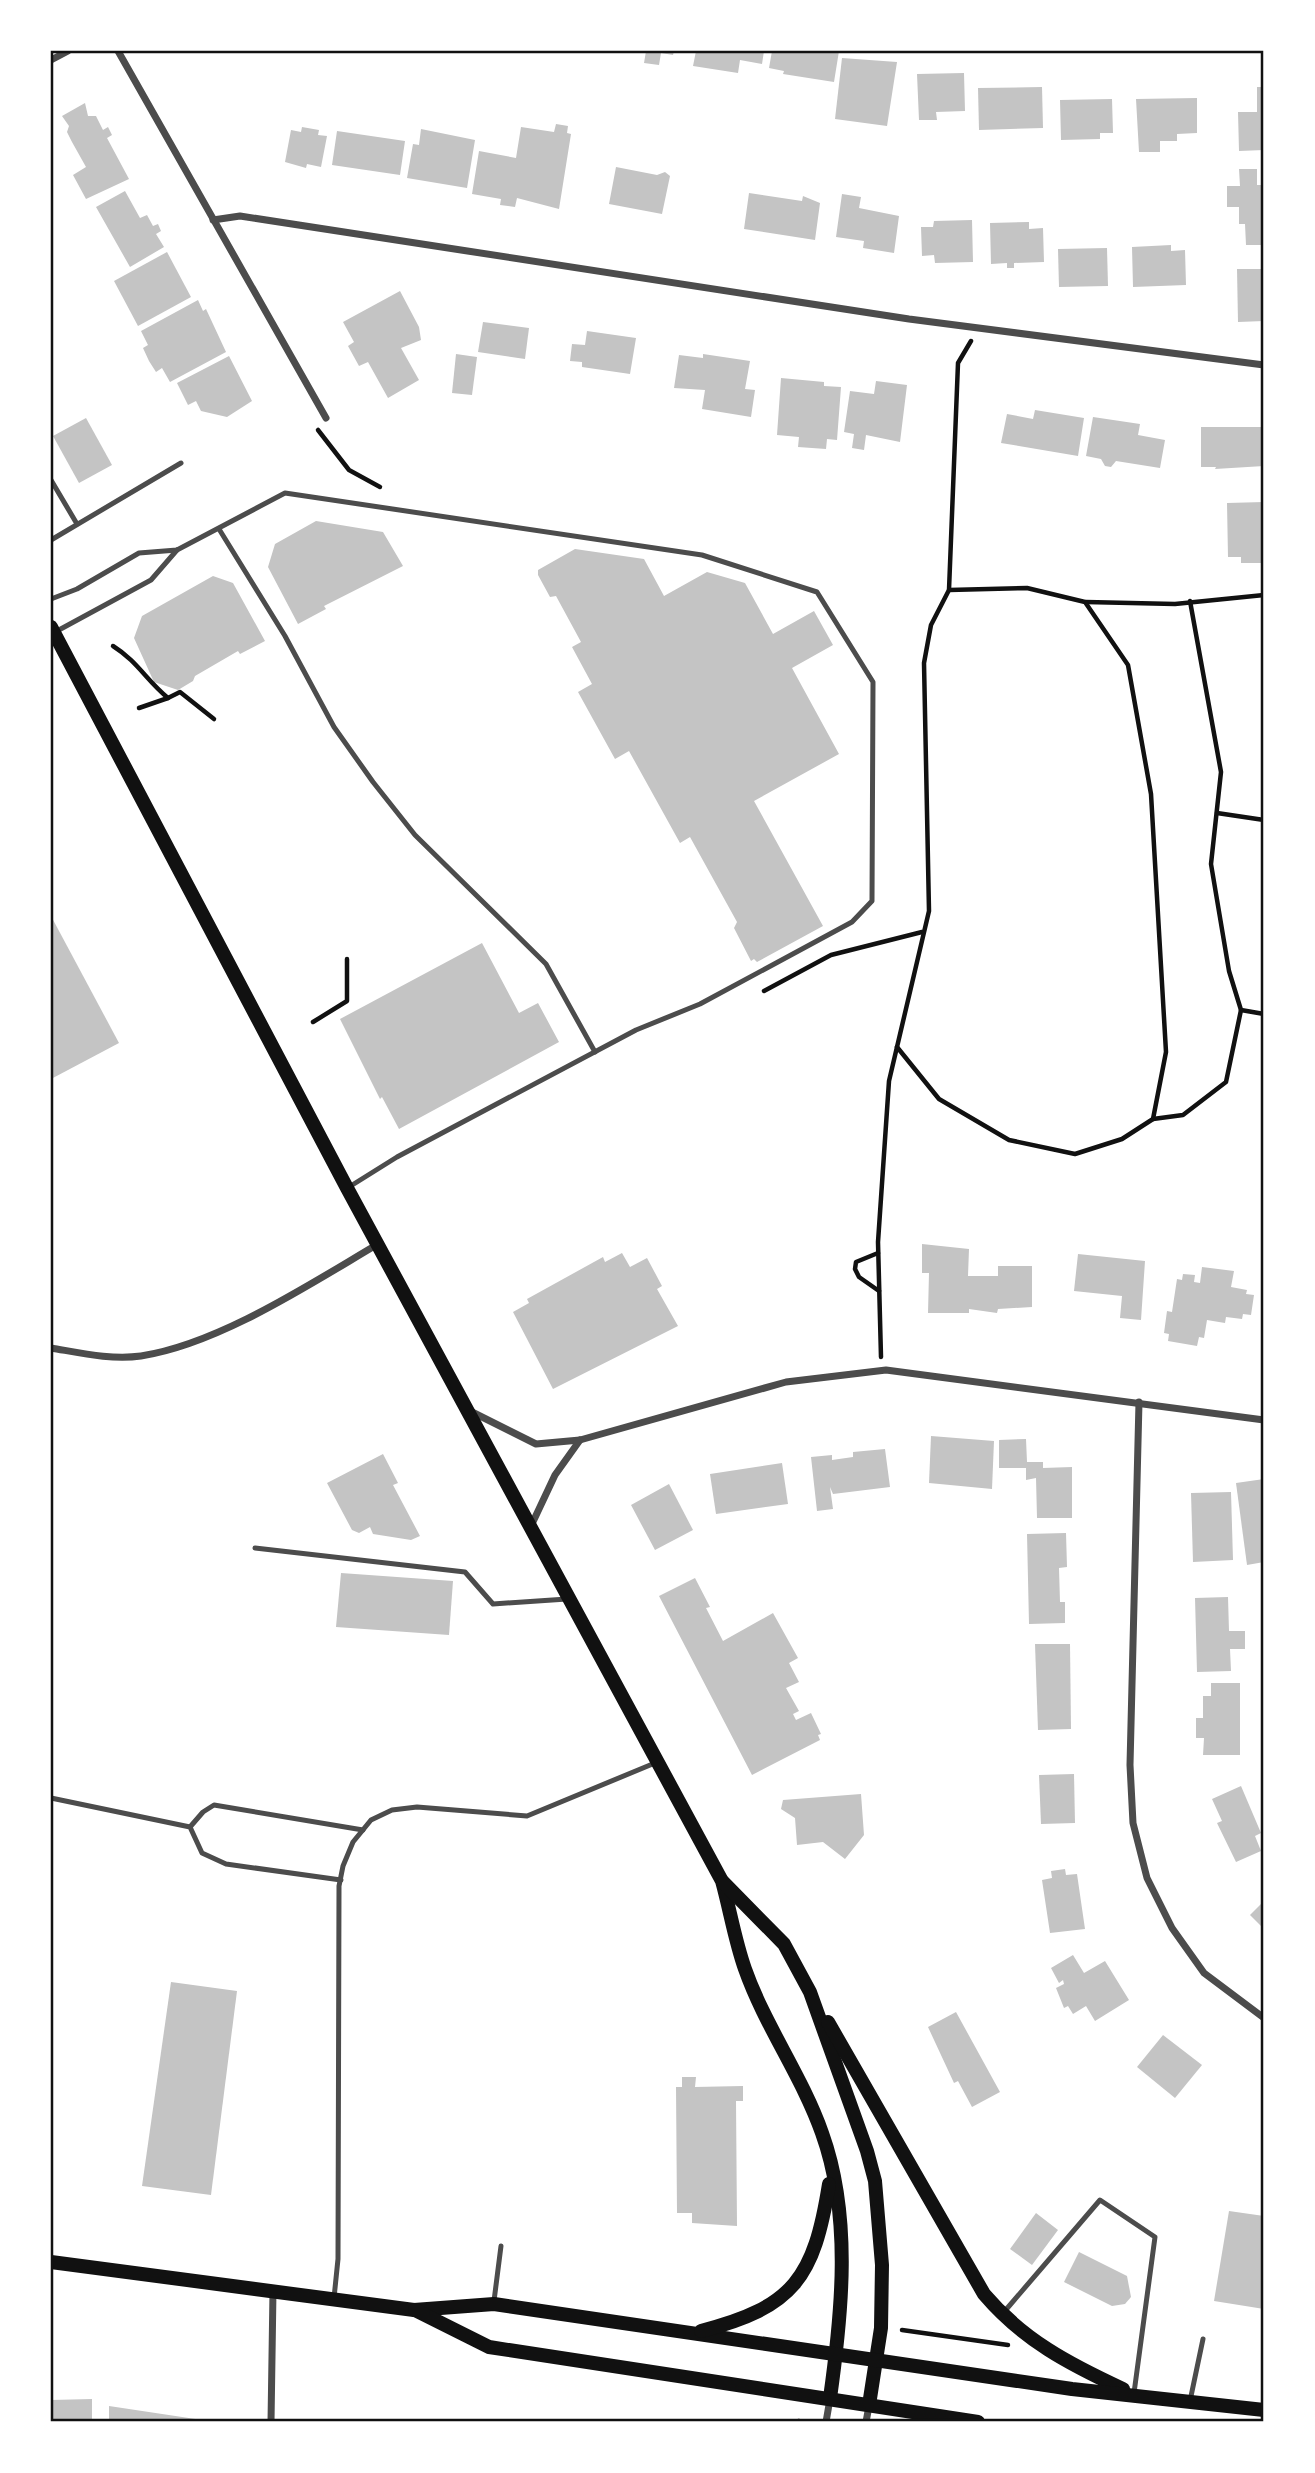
<svg xmlns="http://www.w3.org/2000/svg" width="1315" height="2473" viewBox="0 0 1315 2473" font-family="'DejaVu Sans',sans-serif">
	<style>
		.building { fill: #c4c4c4 }
		.lines { fill: none; stroke-linecap: round; stroke-linejoin: round }
		.path { stroke: #111; stroke-width: 4.5 }
		.service { stroke: #4c4c4c; stroke-width: 5 }
		.minor { stroke: #4c4c4c; stroke-width: 7 }
		.secondary { stroke: #111; stroke-width: 14 }
		.neatline { fill: none; stroke: #111; stroke-width: 2.5 }
	</style>
	<rect width="100%" height="100%" fill="#fff"/>
	<g class="building">
		<path d="M646,51H674L673,55L661,53L659,65L644,63Z"/>
		<path d="M696,51H764L762,64L740,60L738,73L693,66Z"/>
		<path d="M772,51H839L834,82L783,74L784,71L769,68Z"/>
		<path d="M842,58L897,62L887,126L835,119Z"/>
		<path d="M964,73L965,111L936,112L937,120H919L917,74Z"/>
		<path d="M1042,87L1043,128L979,130L978,88Z"/>
		<path d="M1257,87H1264V150L1239,151L1238,112H1257Z"/>
		<path d="M1197,98V133L1177,134V141H1160V152H1139L1136,99Z"/>
		<path d="M1112,99L1113,133H1100V139L1061,140L1060,100Z"/>
		<path d="M85,103L88,116H96L103,130L108,127L112,135L107,138L129,179L86,199L73,175L86,167L72,142L67,132L69,126L62,116Z"/>
		<path d="M556,124L568,126L567,133L571,134L559,209L517,198L515,207L500,205L501,199L472,194L479,151L516,158L521,127L554,132Z"/>
		<path d="M302,127L319,130L318,135L327,136L321,167L307,164L306,168L285,162L291,130L301,132Z"/>
		<path d="M421,129L475,140L467,188L407,178L413,144L419,145Z"/>
		<path d="M337,131L405,141L400,175L332,165Z"/>
		<path d="M616,167L657,175L665,172L670,176L662,214L609,204Z"/>
		<path d="M1239,169H1257V185H1264V245H1246L1245,224H1239V207H1227V186H1240Z"/>
		<path d="M125,191L140,218L147,215L153,226L158,224L161,231L156,234L164,247L130,267L96,207Z"/>
		<path d="M749,193L802,201L803,196L820,203L815,240L744,229Z"/>
		<path d="M842,194L861,197L859,208L899,216L894,253L863,248L864,241L836,237Z"/>
		<path d="M972,220L973,262L935,263L934,255L922,256L921,227H933L934,221Z"/>
		<path d="M1029,222V229L1043,228L1044,262L1014,263V268H1007V263L991,264L990,223Z"/>
		<path d="M1171,245V251L1185,250L1186,285L1133,287L1132,247Z"/>
		<path d="M1107,248L1108,286L1059,287L1058,249Z"/>
		<path d="M167,252L191,297L138,326L114,281Z"/>
		<path d="M1237,269H1264V321L1238,322Z"/>
		<path d="M400,291L419,327L421,340L401,348L419,380L388,398L368,362L359,366L348,346L354,342L343,322Z"/>
		<path d="M198,300L203,311L206,309L226,352L170,382L162,368L156,372L149,361L143,348L148,345L141,331Z"/>
		<path d="M483,322L529,328L525,359L478,352Z"/>
		<path d="M587,331L636,338L630,374L582,367V362L570,361L572,344L585,345Z"/>
		<path d="M456,354L477,357L472,395L452,393Z"/>
		<path d="M703,354L750,361L745,389L755,390L751,417L702,409L705,390L674,388L679,355L703,358Z"/>
		<path d="M229,356L252,401L227,417L201,411L196,401L188,405L177,383Z"/>
		<path d="M781,378L824,382V386L841,387L837,440L827,439L826,449L798,447L799,437L777,435Z"/>
		<path d="M876,381L907,385L900,442L866,435L864,450L852,448L854,434L844,432L850,391L874,394Z"/>
		<path d="M1035,410L1084,418L1078,456L1001,443L1007,414L1033,419Z"/>
		<path d="M1093,417L1140,424L1138,435L1165,440L1160,468L1116,461L1111,467L1105,466L1101,459L1086,456Z"/>
		<path d="M86,418L112,465L79,483L53,436Z"/>
		<path d="M1201,427H1264V466L1215,469L1216,467H1201Z"/>
		<path d="M1264,502V563H1241V557H1228L1227,503Z"/>
		<path d="M316,521L383,532L403,566L324,606L326,609L298,624L268,567L275,544Z"/>
		<path d="M575,549L644,559L664,596L707,572L745,583L773,634L814,611L833,645L792,668L839,754L754,801L823,926L757,962L754,959L751,961L734,928L737,922L690,837L680,843L629,751L615,759L578,692L592,684L572,647L581,642L556,596L550,597L538,575V570Z"/>
		<path d="M213,576L233,583L265,641L240,654L238,651L195,676L193,681L178,690L154,682L134,638L142,616Z"/>
		<path d="M51,916L119,1043L51,1079Z"/>
		<path d="M482,943L519,1013L538,1003L559,1042L399,1129L382,1097L380,1099L340,1019Z"/>
		<path d="M922,1244L969,1249L968,1276H998V1266H1032V1307L998,1309L997,1313L969,1309V1313H928L929,1273H922Z"/>
		<path d="M622,1253L630,1267L647,1258L662,1286L657,1289L678,1326L553,1389L513,1312L529,1303L527,1299L603,1257L605,1262Z"/>
		<path d="M1078,1254L1145,1261L1141,1320L1120,1318L1122,1296L1074,1291Z"/>
		<path d="M1202,1267L1234,1271L1231,1287L1247,1290L1246,1294L1254,1295L1251,1315L1243,1314L1242,1319L1226,1317L1225,1323L1207,1320L1204,1338L1199,1337L1197,1346L1168,1341L1169,1334L1164,1333L1167,1311L1172,1312L1177,1279L1182,1280L1183,1274L1195,1275L1194,1282L1200,1283Z"/>
		<path d="M931,1436L994,1441L992,1489L929,1483Z"/>
		<path d="M1026,1439L1027,1462H1043V1468L1072,1467V1518H1037L1036,1478L1026,1480V1468H999V1440Z"/>
		<path d="M885,1449L890,1487L833,1494L830,1487L833,1509L817,1511L811,1457L832,1455V1460L853,1457V1452Z"/>
		<path d="M383,1454L398,1483L393,1485L420,1536L411,1540L373,1534L370,1527L359,1533L352,1530L327,1483Z"/>
		<path d="M782,1463L788,1504L716,1514L710,1474Z"/>
		<path d="M1264,1479V1562L1247,1565L1236,1483Z"/>
		<path d="M669,1484L693,1530L655,1550L631,1505Z"/>
		<path d="M1231,1492L1233,1560L1193,1562L1191,1493Z"/>
		<path d="M1066,1533L1067,1567L1059,1568L1060,1602H1065V1623L1029,1624L1027,1534Z"/>
		<path d="M341,1573L453,1581L449,1635L336,1627Z"/>
		<path d="M695,1578L710,1607L706,1608L723,1641L773,1613L798,1658L789,1663L799,1682L786,1688L799,1711L793,1714L796,1720L811,1713L821,1734L818,1735L820,1740L752,1775L659,1596Z"/>
		<path d="M1228,1597L1229,1631H1245V1649H1230L1231,1671L1197,1672L1195,1598Z"/>
		<path d="M1035,1644H1070L1071,1729L1038,1730Z"/>
		<path d="M1211,1683H1240V1755H1203L1204,1738H1196V1718H1203V1696H1211Z"/>
		<path d="M1074,1774L1075,1823L1041,1824L1039,1775Z"/>
		<path d="M1241,1786L1261,1833L1255,1836L1261,1851L1236,1862L1217,1823L1222,1821L1212,1799Z"/>
		<path d="M861,1794L864,1835L845,1859L823,1842L797,1845L795,1818L781,1809L783,1800Z"/>
		<path d="M1065,1869L1066,1875L1077,1874L1085,1929L1050,1933L1042,1880L1052,1878L1051,1871Z"/>
		<path d="M1264,1901V1929L1250,1915Z"/>
		<path d="M1073,1955L1084,1973L1105,1961L1129,2000L1095,2021L1086,2006L1073,2014L1068,2006L1064,2008L1056,1988L1064,1984L1063,1980L1059,1983L1051,1968Z"/>
		<path d="M171,1982L237,1991L211,2195L142,2186Z"/>
		<path d="M956,2012L1000,2092L972,2107L958,2081L954,2083L928,2027Z"/>
		<path d="M1163,2035L1202,2065L1175,2098L1137,2067Z"/>
		<path d="M682,2077H696L695,2087L743,2086V2101H736L737,2226L692,2223V2213H677L676,2087H682Z"/>
		<path d="M1229,2211L1264,2216V2309L1214,2301Z"/>
		<path d="M1036,2213L1058,2230L1032,2265L1010,2249Z"/>
		<path d="M1079,2252L1127,2276L1131,2297L1125,2304L1112,2306L1064,2282Z"/>
		<path d="M92,2399V2422H51V2400Z"/>
		<path d="M109,2406L202,2420V2422H109Z"/>
	</g>
	<g class="lines">
		<g class="path">
			<path d="M318,430L349,470L380,487"/>
			<path d="M1190,601L1221,772L1211,864L1229,971L1241,1010L1264,1014"/>
			<path d="M1086,602L1175,604L1264,595"/>
			<path d="M113,646C137,661 147,681 168,698L180,692L214,719"/>
			<path d="M139,708L168,698"/>
			<path d="M1217,813L1264,820"/>
			<path d="M764,991L831,955L922,932"/>
			<path d="M313,1022L347,1001V959"/>
			<path d="M897,1047L939,1099L1009,1140L1075,1154L1122,1139L1153,1119L1166,1052L1151,794L1128,665L1085,602L1027,588L949,590"/>
			<path d="M1153,1119L1183,1115L1226,1082L1241,1010"/>
			<path d="M878,1253L856,1262L855,1269L859,1277L879,1291"/>
			<path d="M881,1357L878,1242L889,1081L929,911L924,663L931,625L949,590L958,363L971,341"/>
			<path d="M902,2330L1008,2345"/>
			<path d="M796,2422L799,2421"/>
		</g>
		<g class="service">
			<path d="M51,480L77,524"/>
			<path d="M219,529L285,636L334,727L373,782L415,835L546,964L595,1052"/>
			<path d="M51,540L181,463"/>
			<path d="M51,599L77,589L139,553L177,550L285,493L702,555L817,592L873,682L872,901L852,922L700,1004L636,1030L397,1157L349,1187"/>
			<path d="M57,631L151,580L177,550"/>
			<path d="M255,1548L465,1572L493,1604L567,1599"/>
			<path d="M51,1798L190,1827L202,1853L226,1864L341,1880"/>
			<path d="M190,1827L203,1812L214,1805L363,1830"/>
			<path d="M334,2298L338,2259L339,1886L343,1866L353,1842L371,1820L392,1810L417,1807L527,1816L655,1763"/>
			<path d="M494,2301L501,2246"/>
			<path d="M1004,2312L1100,2200L1155,2237L1134,2393"/>
			<path d="M1190,2401L1203,2339"/>
		</g>
		<g class="minor">
			<path d="M118,51L326,418"/>
			<path d="M51,60L68,51"/>
			<path d="M213,220L240,216L909,319L1264,365"/>
			<path d="M51,1348C81,1353 111,1360 141,1356C219,1344 310,1284 378,1244"/>
			<path d="M1139,1402L1130,1765L1133,1823L1147,1878L1172,1928L1204,1973L1264,2018"/>
			<path d="M472,1412L536,1444L580,1440L786,1382L886,1370L1264,1420"/>
			<path d="M531,1526L555,1475L580,1440"/>
			<path d="M271,2422L273,2291"/>
			<path d="M826,2422L830,2399"/>
			<path d="M866,2422L869,2406"/>
		</g>
		<g class="secondary">
			<path d="M51,627L347,1188L722,1881C730,1910 735,1941 745,1969C765,2026 802,2076 822,2133C852,2216 842,2313 830,2398"/>
			<path d="M723,1882L784,1944L810,1992L867,2151L875,2181L882,2265L881,2328L869,2405"/>
			<path d="M828,2022L984,2294C1023,2340 1069,2364 1123,2389"/>
			<path d="M51,2262L414,2310L494,2304L1072,2389L1264,2410"/>
			<path d="M415,2310L489,2347L978,2422"/>
			<path d="M701,2331C794,2307 814,2278 829,2184"/>
		</g>
	</g>
	<rect width="1315" height="2473" fill="none" stroke="#ffffff" stroke-width="105"/>
	<rect x="52" y="52" width="1210" height="2368" class="neatline"/>
</svg>
